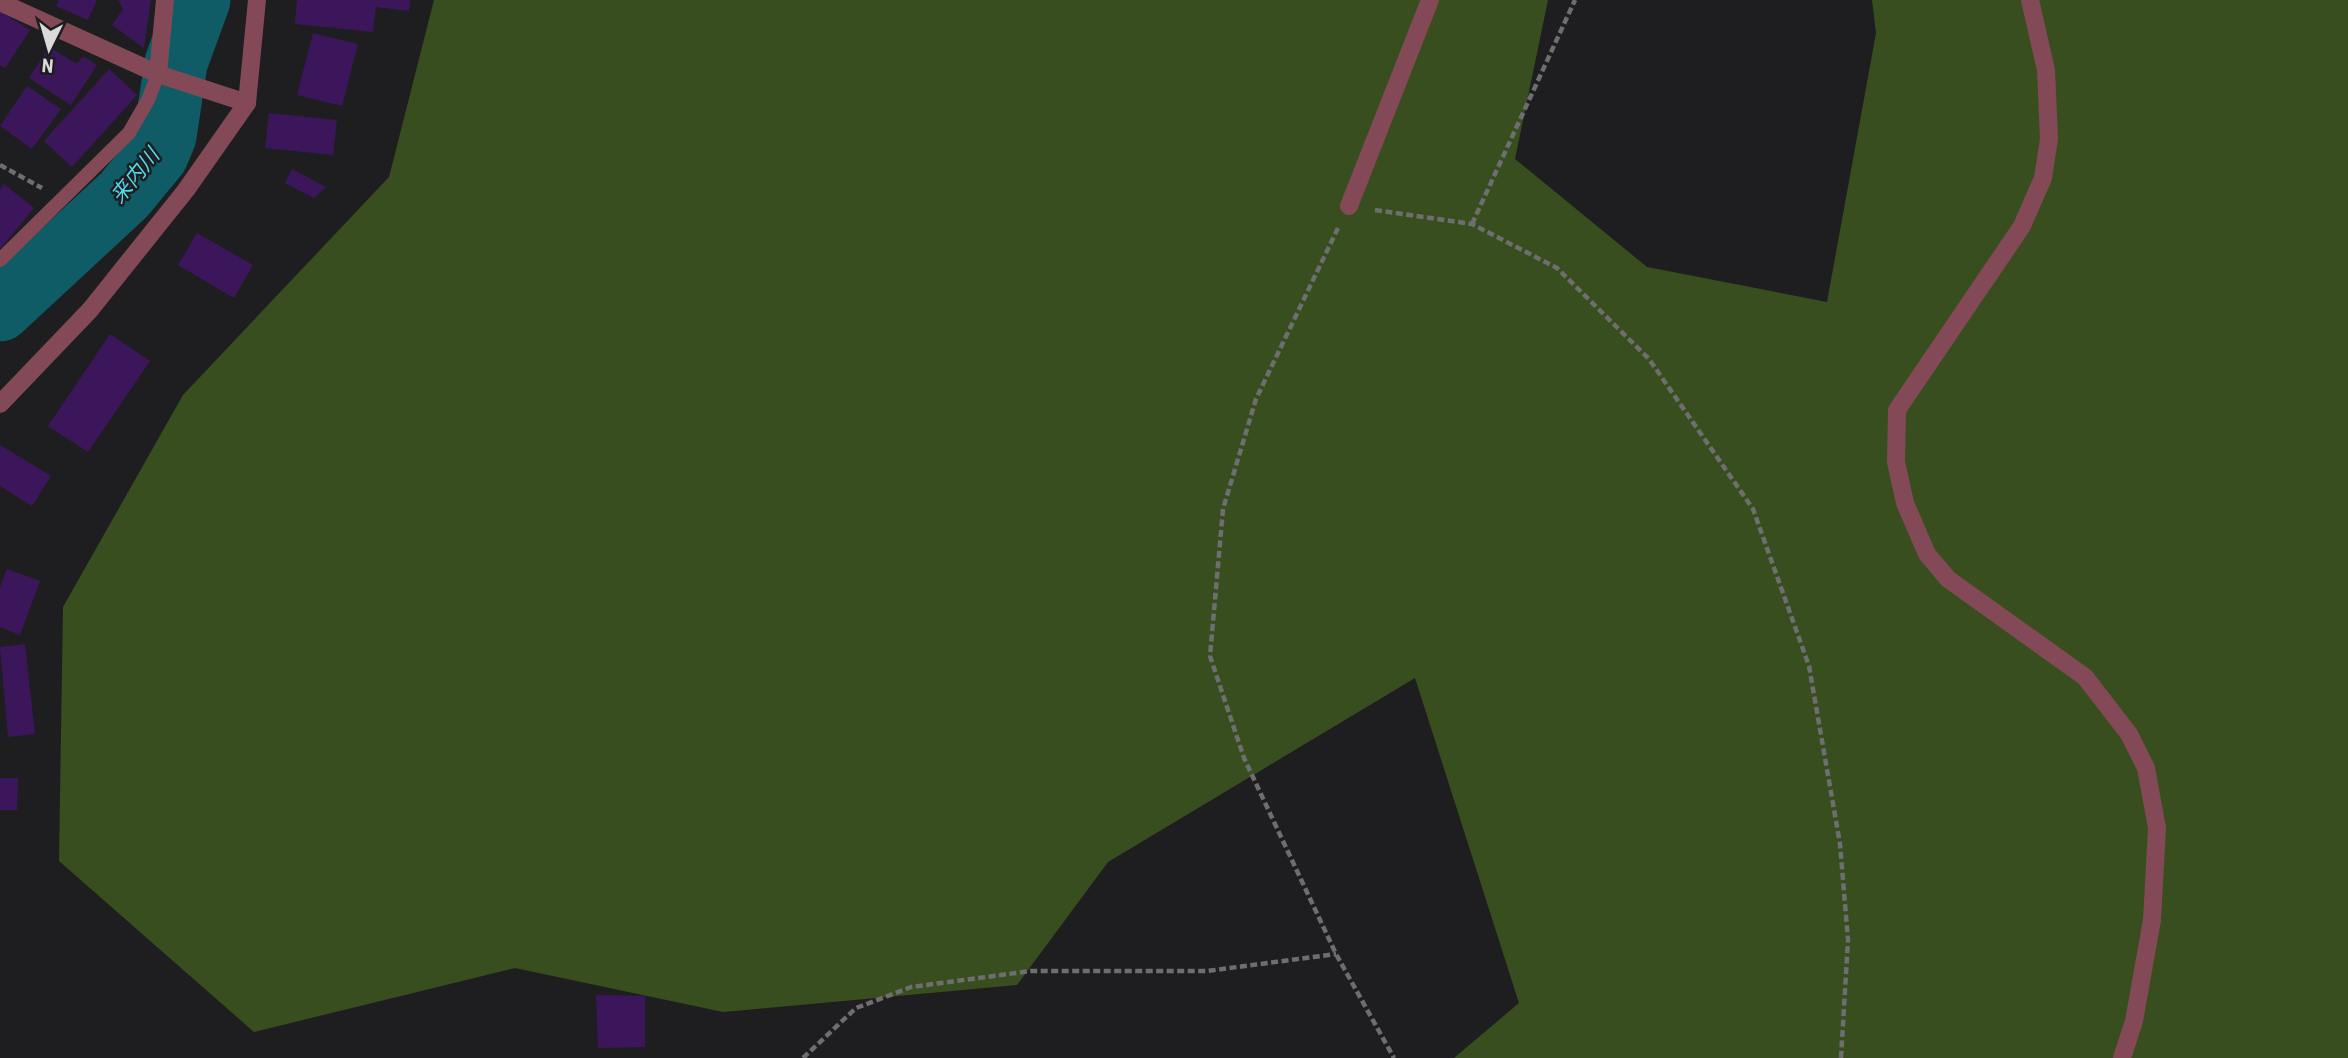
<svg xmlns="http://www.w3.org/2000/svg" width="2348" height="1058" viewBox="0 0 2348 1058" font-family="'Roboto Condensed','Noto Sans JP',sans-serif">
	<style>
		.green { fill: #384e1e }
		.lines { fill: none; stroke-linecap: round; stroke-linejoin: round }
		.river { stroke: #0f5b66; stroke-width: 63 }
		.building { fill: #3c165a }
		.path { stroke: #6e6e70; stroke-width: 4.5; stroke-dasharray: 7 3.5; stroke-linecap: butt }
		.lane { stroke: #834956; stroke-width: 14 }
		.street { stroke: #834956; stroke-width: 18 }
		.labels { text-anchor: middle; stroke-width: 5; stroke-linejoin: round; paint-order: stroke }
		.water-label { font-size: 21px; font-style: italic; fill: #52d9ec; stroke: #1e1e20 }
	</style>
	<rect width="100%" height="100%" fill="#1e1e20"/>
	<path class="green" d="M434,0H1548L1515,159L1647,267L1827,302L1876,33L1872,0H2348V1058H1454L1519,1003L1415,678L1108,862L1017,985L723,1012L515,968L254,1032L59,861L63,607L183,395L389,177Z"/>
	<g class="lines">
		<path class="river" d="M0,310L124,195L157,155L165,136L176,63L199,0"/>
	</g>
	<g class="building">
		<path d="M59,0H97L88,20L56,6Z"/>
		<path d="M118,0H151L144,48L112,25L123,9Z"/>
		<path d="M297,0H410L409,11L376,7L373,32L295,24Z"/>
		<path d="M0,11L30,30L5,68L0,65Z"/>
		<path d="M313,33L358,44L342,106L297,95Z"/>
		<path d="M49,47L77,64L83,56L97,65L71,105L29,78Z"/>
		<path d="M109,69L137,95L72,167L44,141Z"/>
		<path d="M27,86L61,109L32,149L0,126Z"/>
		<path d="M269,113L337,120L333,155L265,148Z"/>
		<path d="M292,169L326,187L314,198L285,183Z"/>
		<path d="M4,184L34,208L0,249V189Z"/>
		<path d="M197,233L253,265L234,298L178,265Z"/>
		<path d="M110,334L150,361L88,452L48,426Z"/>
		<path d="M0,445L51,476L32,506L0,486Z"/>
		<path d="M7,569L40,581L20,635L0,627V587Z"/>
		<path d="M25,644L35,734L8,737L0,647Z"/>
		<path d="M0,778H18L17,810H0Z"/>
		<path d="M596,995L645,996V1047L598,1048Z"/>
	</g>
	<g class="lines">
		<g class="path">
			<path d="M0,165L42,188"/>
			<path d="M1375,210L1472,224L1557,268L1649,359L1753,509L1809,666L1840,844L1848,940L1841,1058"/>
			<path d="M1472,224L1575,0"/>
			<path d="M1338,228L1256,399L1223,509L1210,656L1244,758L1336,954L1394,1058"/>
			<path d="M803,1058L856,1008L911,987L1031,971H1207L1336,954"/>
		</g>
		<path class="lane" d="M0,260L129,133L148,100L158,74"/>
		<g class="street">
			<path d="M2030,0L2046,70L2049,139L2043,178L2022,226L1897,410L1896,462L1905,503L1927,554L1948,579L2085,677L2129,734L2146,768L2157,828L2152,920L2134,1021L2122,1058"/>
			<path d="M0,2L158,74L247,103"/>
			<path d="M158,74L165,0"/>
			<path d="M1349,206L1430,0"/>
			<path d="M0,404L90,310L186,190L247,103L257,0"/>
		</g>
	</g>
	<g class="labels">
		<g class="water-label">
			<text transform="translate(135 176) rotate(-51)" y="7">来内川</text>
		</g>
	</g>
	<g transform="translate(49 49) rotate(185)" stroke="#1e1e20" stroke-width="5" paint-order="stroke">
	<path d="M0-5L12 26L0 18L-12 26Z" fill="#dadadc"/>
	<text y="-10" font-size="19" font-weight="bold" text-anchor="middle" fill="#dadadc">N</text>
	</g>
</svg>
